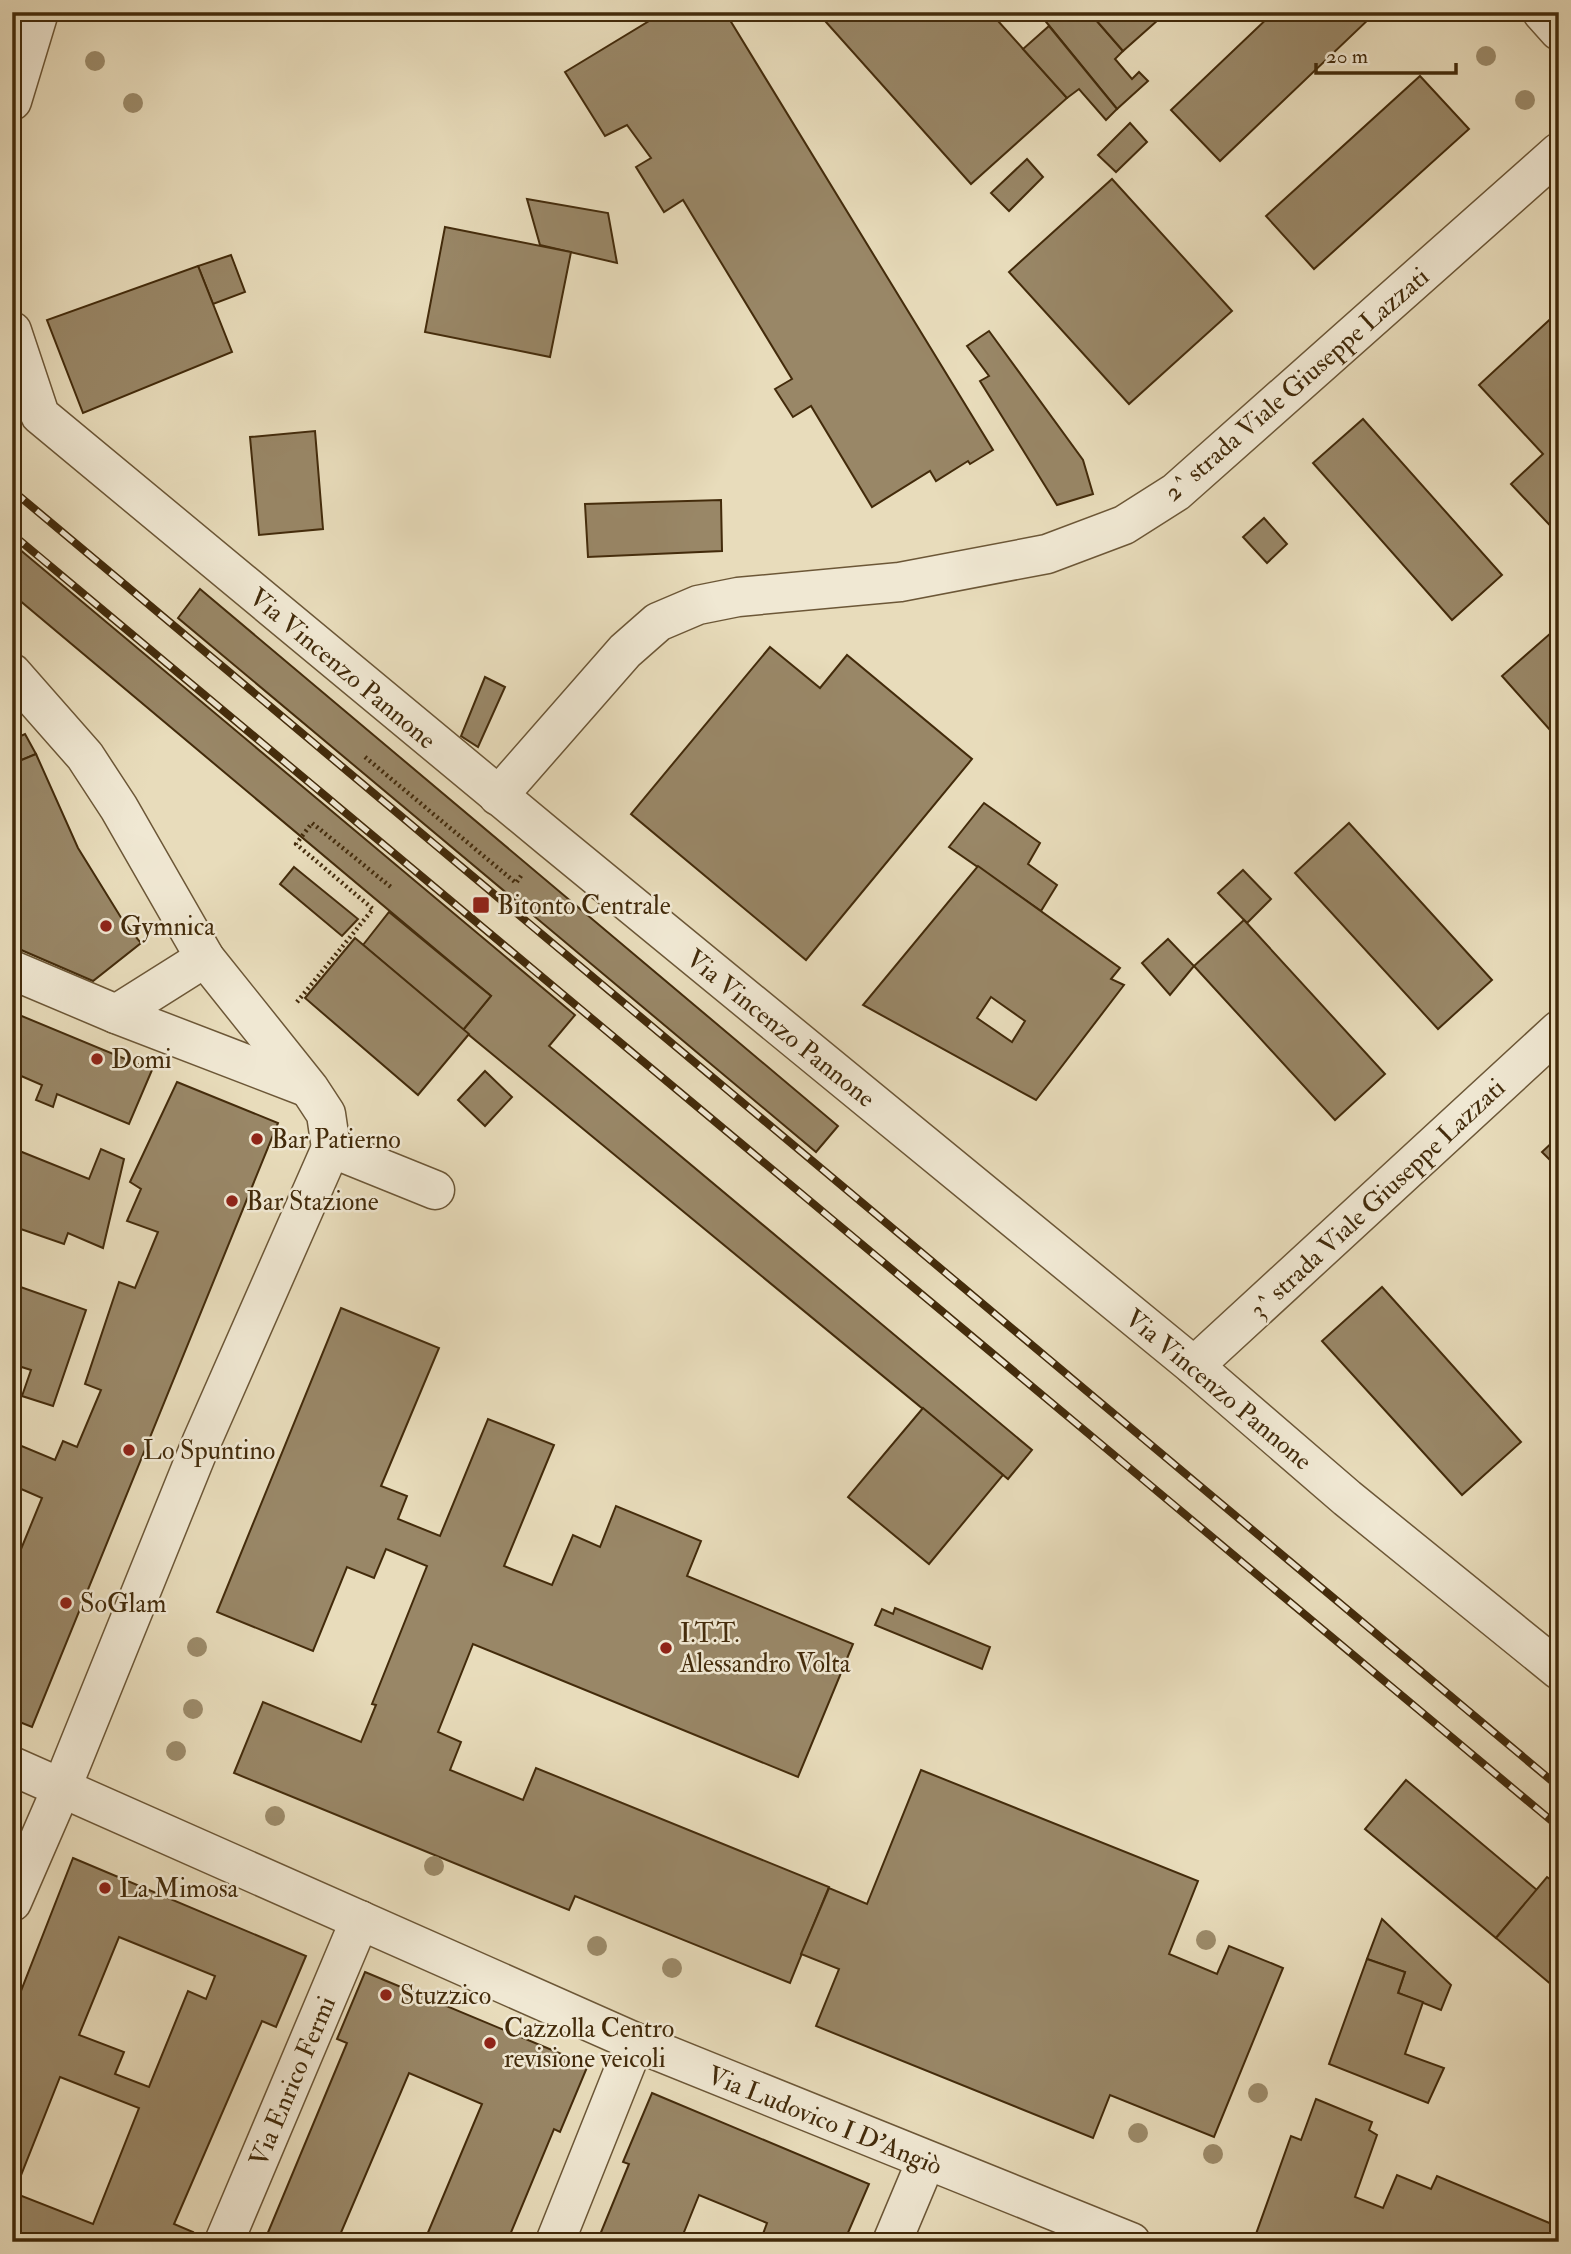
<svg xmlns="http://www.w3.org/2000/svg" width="1571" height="2254" viewBox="0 0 1571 2254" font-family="'IM FELL Double Pica',serif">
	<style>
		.building { fill: #998767; stroke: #432b0b; stroke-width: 2; fill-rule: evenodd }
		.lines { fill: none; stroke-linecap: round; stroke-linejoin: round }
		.minor-casing { stroke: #6c5737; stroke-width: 41 }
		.path { stroke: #432b0b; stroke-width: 4.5; stroke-dasharray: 2 3.5; stroke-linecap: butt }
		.minor { stroke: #f0e8d3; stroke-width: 38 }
		.rail-casing { stroke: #432b0b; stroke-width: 8 }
		.rail { stroke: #f0e8d3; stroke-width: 5; stroke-dasharray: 16; stroke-linecap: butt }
		.tree { fill: #9c8b6a }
		.poi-dot { fill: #8f2418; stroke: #f0e8d3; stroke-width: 2.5 }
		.labels { text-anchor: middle; stroke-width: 5; stroke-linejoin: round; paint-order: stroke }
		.street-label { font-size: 26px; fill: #432b0b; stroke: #f0e8d3 }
		.poi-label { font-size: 26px; fill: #432b0b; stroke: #f0e8d3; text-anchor: start }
	</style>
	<rect width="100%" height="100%" fill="#e8dcbb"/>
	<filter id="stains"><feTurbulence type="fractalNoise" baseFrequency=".00286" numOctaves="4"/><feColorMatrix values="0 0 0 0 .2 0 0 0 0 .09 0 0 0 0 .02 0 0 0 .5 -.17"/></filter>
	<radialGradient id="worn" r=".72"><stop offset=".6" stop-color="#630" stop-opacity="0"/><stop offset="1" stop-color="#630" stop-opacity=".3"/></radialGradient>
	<g class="building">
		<path d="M664,12H725L993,450L970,464L968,461L936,481L930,471L872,507L811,406L793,417L775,389L792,379L683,200L664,212L636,167L651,158L627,125L605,136L565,72Z"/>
		<path d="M817,12H990L1067,98L971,184Z"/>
		<path d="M1038,12H1089L1123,51L1115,59L1132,79L1139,72L1148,81L1117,109Z"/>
		<path d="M1089,12H1167L1123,51Z"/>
		<path d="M1274,12H1367L1371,17L1220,161L1171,110Z"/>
		<path d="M1049,26L1117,109L1106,120L1079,89L1067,98L1023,49Z"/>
		<path d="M1420,76L1469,129L1314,269L1266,216Z"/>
		<path d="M1130,123L1147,142L1116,172L1098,155Z"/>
		<path d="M1027,159L1043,177L1009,211L991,193Z"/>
		<path d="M1112,179L1232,311L1129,404L1009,272Z"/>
		<path d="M527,199L608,213L617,263L540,245Z"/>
		<path d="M445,227L571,252L550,357L425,332Z"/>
		<path d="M231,255L245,292L213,304L198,266Z"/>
		<path d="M198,266L232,352L83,413L47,320Z"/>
		<path d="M1559,311V535L1511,484L1543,454L1479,385Z"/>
		<path d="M989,331L1083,460L1093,494L1057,505L980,381L989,376L967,346Z"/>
		<path d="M1363,419L1502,575L1452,620L1313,463Z"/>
		<path d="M315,431L323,529L259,535L250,437Z"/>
		<path d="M721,500L722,551L588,557L585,504Z"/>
		<path d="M1264,518L1287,544L1267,563L1243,537Z"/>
		<path d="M12,543L575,1015L549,1046L1032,1450L1008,1479L463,1030L491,996L12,594Z"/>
		<path d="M200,589L838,1126L816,1152L178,618Z"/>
		<path d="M1552,632L1559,639V740L1502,676Z"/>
		<path d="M770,647L820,688L847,655L972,759L806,960L631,814Z"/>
		<path d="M485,677L505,687L478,747L461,736Z"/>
		<path d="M25,734L36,754L12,764V740Z"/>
		<path d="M36,754L78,848L125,924L141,943L93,981L12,946V764Z"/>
		<path d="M984,803L1040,843L1028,864L1057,885L1041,911L949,847Z"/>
		<path d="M1349,823L1492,980L1438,1029L1295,873Z"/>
		<path d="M978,866L1120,968L1111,979L1124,985L1036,1100L863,1005ZM991,997L1025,1021L1012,1042L977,1018Z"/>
		<path d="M294,867L358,919L342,936L280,884Z"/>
		<path d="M1243,870L1271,899L1247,923L1218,893Z"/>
		<path d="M389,912L491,996L463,1030L363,945Z"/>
		<path d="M1244,920L1385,1074L1335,1120L1194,966Z"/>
		<path d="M355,938L469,1034L418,1095L305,998Z"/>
		<path d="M1168,939L1194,966L1170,995L1142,963Z"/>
		<path d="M12,1012L152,1070L129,1124L57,1094L53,1107L36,1100L42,1085L12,1072Z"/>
		<path d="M485,1071L512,1097L485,1126L458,1100Z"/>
		<path d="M177,1082L278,1123L32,1727L12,1719V1571L42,1498L12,1485V1442L55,1460L63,1441L77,1447L101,1390L85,1384L119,1282L135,1288L158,1232L127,1221L141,1189L130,1182Z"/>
		<path d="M1559,1136V1169L1542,1152Z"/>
		<path d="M12,1148L89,1179L101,1149L124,1159L103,1248L68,1233L64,1244L12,1226Z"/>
		<path d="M12,1284L86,1310L53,1406L22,1396L31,1370L12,1364Z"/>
		<path d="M1382,1287L1521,1442L1462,1495L1322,1341Z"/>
		<path d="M341,1308L439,1348L381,1486L407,1496L398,1519L440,1536L488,1419L554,1445L504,1566L552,1585L573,1535L600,1547L616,1506L701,1541L687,1576L853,1644L798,1777L473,1644L438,1732L461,1742L450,1770L523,1800L536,1768L829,1887L790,1983L575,1896L569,1910L234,1773L263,1702L361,1742L376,1705L372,1704L427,1566L386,1549L374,1578L347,1567L313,1651L217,1612Z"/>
		<path d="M923,1408L1003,1475L929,1564L848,1497Z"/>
		<path d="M895,1608L990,1647L982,1669L875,1625L882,1609L893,1614Z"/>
		<path d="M921,1770L1198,1881L1169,1954L1217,1974L1229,1946L1283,1968L1214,2137L1110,2095L1093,2138L816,2026L839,1969L801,1954L829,1888L867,1904Z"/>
		<path d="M1406,1780L1537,1890L1496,1938L1365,1829Z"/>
		<path d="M73,1858L306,1956L276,2027L262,2021L174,2224L193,2232L189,2242H12V2014ZM119,1937L215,1976L206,1999L188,1991L149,2087L115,2074L124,2052L79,2035ZM60,2077L139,2108L93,2224L14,2193Z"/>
		<path d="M1547,1877L1559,1886V1991L1496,1938Z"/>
		<path d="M1382,1919L1451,1985L1441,2010L1398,1993L1405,1972L1367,1959Z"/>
		<path d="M1367,1959L1405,1972L1398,1993L1423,2002L1405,2054L1444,2068L1428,2103L1329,2064Z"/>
		<path d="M365,1972L588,2065L560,2132L554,2129L507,2242H424L482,2104L409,2073L337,2242H264L347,2043L337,2039Z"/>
		<path d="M652,2093L869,2184L844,2242H760L767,2223L699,2195L680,2242H597L629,2164L623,2162Z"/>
		<path d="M1316,2099L1372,2122L1369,2130L1377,2135L1355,2197L1383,2208L1397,2175L1431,2189L1437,2176L1559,2227V2242H1278L1256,2234L1291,2136L1301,2140Z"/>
	</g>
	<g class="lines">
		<defs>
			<g id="minor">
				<path d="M1542,12L1559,31"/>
				<path d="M12,101L39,12"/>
				<path d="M12,331L40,415L550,838L1194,1366L1347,1498L1559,1670"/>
				<path d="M12,673L85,756L119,808L205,958L309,1088L326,1114L331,1148"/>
				<path d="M498,796L625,651L658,622L698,605L738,597L900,582L1047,554L1124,525L1176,492L1559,152"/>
				<path d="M12,970L116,1014L306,1087"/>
				<path d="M116,1014L205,958"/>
				<path d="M331,1148L435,1190"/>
				<path d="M1194,1366L1559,1030"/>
				<path d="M12,1766L635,2042L1131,2242"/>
				<path d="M12,1902L62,1787L202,1441L331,1148"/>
				<path d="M224,2242L360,1920"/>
				<path d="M555,2242L635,2042"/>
				<path d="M892,2242L926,2161"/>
			</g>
		</defs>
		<use href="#minor" class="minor-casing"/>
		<g class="path">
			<path d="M365,757L516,883L523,873"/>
			<path d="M297,1002L373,909L296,844L312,823L392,888"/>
		</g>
		<use href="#minor" class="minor"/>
		<defs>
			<g id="rail">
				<path d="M12,490L1559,1787"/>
				<path d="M12,534L1559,1827"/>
			</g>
		</defs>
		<use href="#rail" class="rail-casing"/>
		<use href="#rail" class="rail"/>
	</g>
	<g class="tree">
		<circle cx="1486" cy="56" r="10"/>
		<circle cx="95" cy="61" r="10"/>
		<circle cx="1525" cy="100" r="10"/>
		<circle cx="133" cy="103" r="10"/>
		<circle cx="197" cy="1647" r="10"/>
		<circle cx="193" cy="1709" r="10"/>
		<circle cx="176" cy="1751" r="10"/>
		<circle cx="275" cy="1816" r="10"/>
		<circle cx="434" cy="1866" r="10"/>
		<circle cx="1206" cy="1940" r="10"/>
		<circle cx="597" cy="1946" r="10"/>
		<circle cx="672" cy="1968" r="10"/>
		<circle cx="1258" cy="2093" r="10"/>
		<circle cx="1138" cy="2133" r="10"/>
		<circle cx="1213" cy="2154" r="10"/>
	</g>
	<g class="poi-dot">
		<rect x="472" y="896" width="18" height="18" rx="3.5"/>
		<circle cx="106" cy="926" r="7"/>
		<circle cx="97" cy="1059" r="7"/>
		<circle cx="257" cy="1139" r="7"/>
		<circle cx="232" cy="1201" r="7"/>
		<circle cx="129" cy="1450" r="7"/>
		<circle cx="66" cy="1603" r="7"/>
		<circle cx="666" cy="1648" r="7"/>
		<circle cx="105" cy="1888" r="7"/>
		<circle cx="386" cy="1995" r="7"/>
		<circle cx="490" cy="2043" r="7"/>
	</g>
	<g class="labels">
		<g class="street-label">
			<text transform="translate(1296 384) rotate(-41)" y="9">2^ strada Viale Giuseppe Lazzati</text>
			<text transform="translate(343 668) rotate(40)" y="9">Via Vincenzo Pannone</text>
			<text transform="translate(781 1028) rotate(39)" y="9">Via Vincenzo Pannone</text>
			<text transform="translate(1377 1198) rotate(-43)" y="9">3^ strada Viale Giuseppe Lazzati</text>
			<text transform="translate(1219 1389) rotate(40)" y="9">Via Vincenzo Pannone</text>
			<text transform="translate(292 2081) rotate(-67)" y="9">Via Enrico Fermi</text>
			<text transform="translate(825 2120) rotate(22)" y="9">Via Ludovico I D'Angiò</text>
		</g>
		<g class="poi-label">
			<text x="497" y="914">Bitonto Centrale</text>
			<text x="120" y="935">Gymnica</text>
			<text x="111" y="1068">Domi</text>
			<text x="271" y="1148">Bar Patierno</text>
			<text x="246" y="1210">Bar Stazione</text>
			<text x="143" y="1459">Lo Spuntino</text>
			<text x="80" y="1612">SoGlam</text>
			<text x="680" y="1642">I.T.T.<tspan x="680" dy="30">Alessandro Volta</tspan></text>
			<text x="119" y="1897">La Mimosa</text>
			<text x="400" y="2004">Stuzzico</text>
			<text x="504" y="2037">Cazzolla Centro<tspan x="504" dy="30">revisione veicoli</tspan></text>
		</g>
	</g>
	<rect width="1571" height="2254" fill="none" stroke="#e8dcbb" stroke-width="42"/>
	<rect x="14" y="14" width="1543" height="2226" fill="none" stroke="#432b0b" stroke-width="3.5"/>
	<rect x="21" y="21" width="1529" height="2212" fill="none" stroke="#432b0b" stroke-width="2"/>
	<path d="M1316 63v10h140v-10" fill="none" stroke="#432b0b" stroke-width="3.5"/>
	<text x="1326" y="63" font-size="21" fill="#432b0b" stroke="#f0e8d3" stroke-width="5" paint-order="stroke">20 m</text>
	<rect width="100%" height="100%" filter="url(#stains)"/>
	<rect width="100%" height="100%" fill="url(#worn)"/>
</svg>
